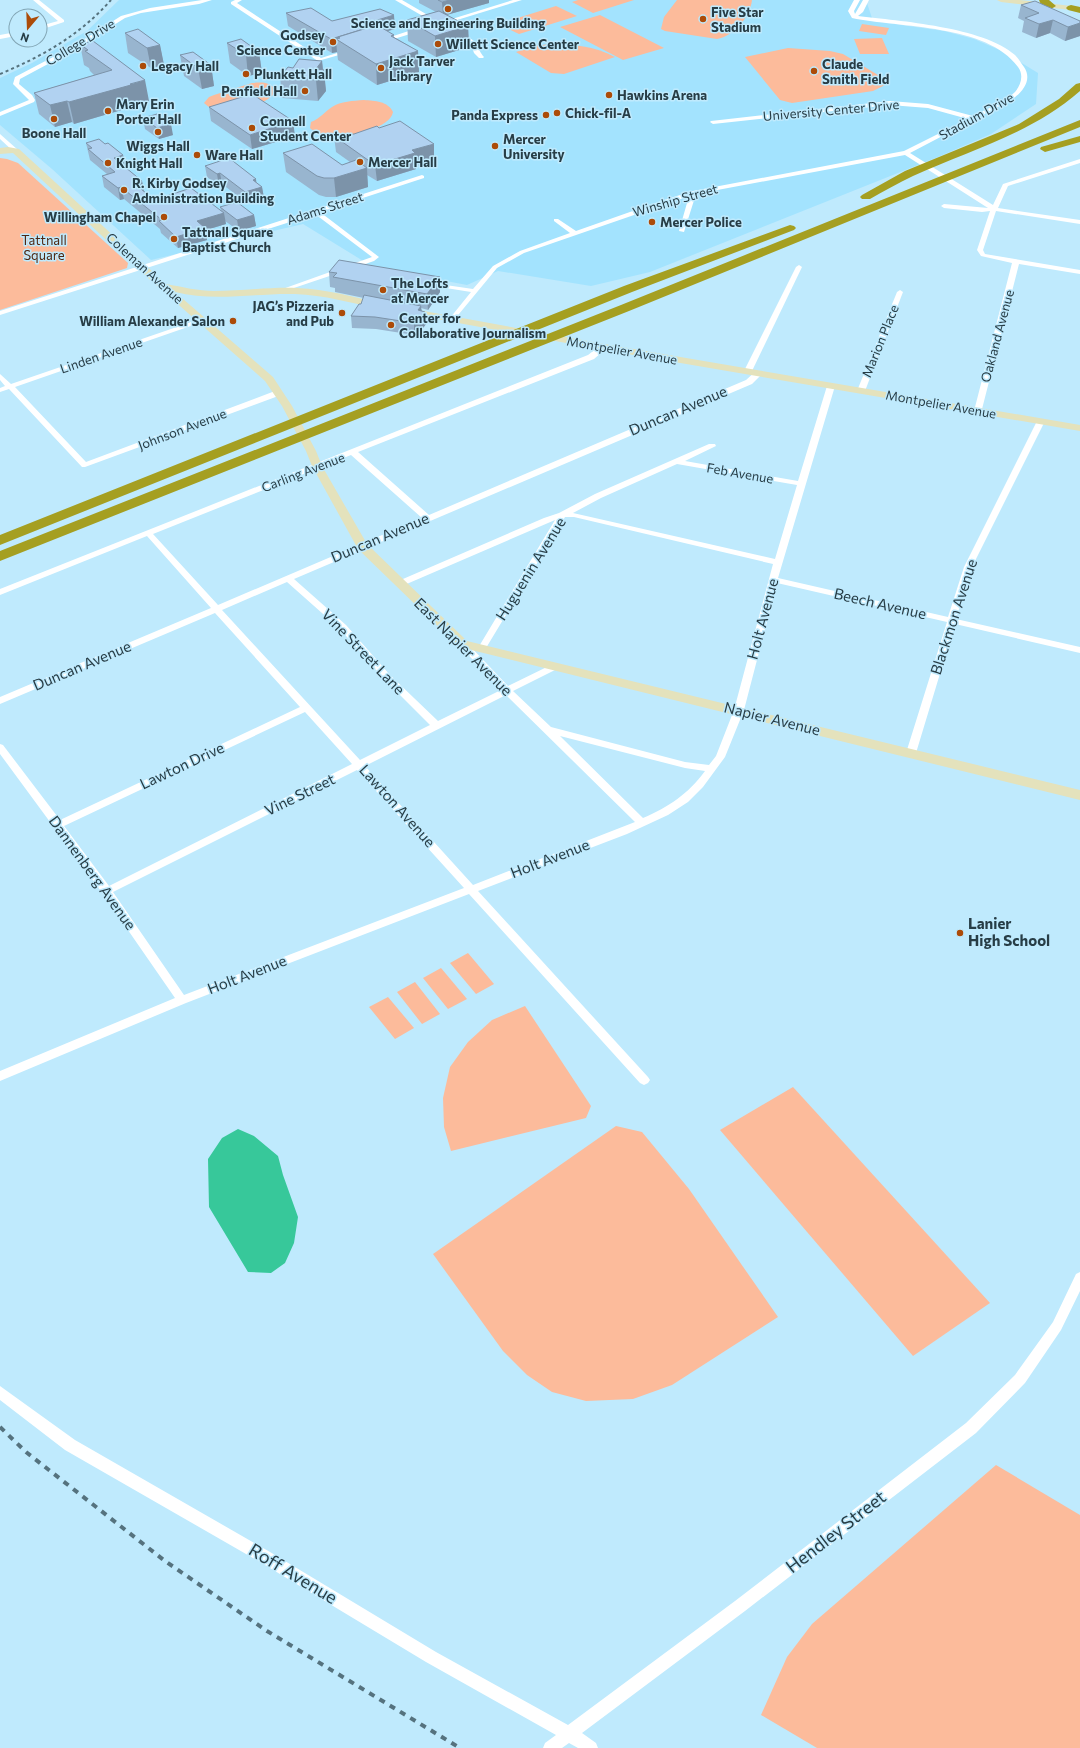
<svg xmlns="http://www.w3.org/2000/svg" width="1080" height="1748" viewBox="0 0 1080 1748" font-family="Commissioner,sans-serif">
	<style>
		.built { fill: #a3e3fe }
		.green { fill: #fcbb9b }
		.water { fill: #37c89a }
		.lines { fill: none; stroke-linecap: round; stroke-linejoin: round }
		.street { fill: #fff; fill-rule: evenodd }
		.secondary { fill: #e4e2bc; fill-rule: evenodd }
		.highway { fill: #a59f21; fill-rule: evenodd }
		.rail-far1 { stroke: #55727e; stroke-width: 2; stroke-dasharray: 3 3; stroke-linecap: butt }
		.rail { stroke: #55727e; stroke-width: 4; stroke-dasharray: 6 6; stroke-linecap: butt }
		.wall { fill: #98b5cf }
		.shaded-wall { fill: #7c93a9 }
		.building { fill: #b1d2f1; stroke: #7c93a9 }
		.poi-dot { fill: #ac4b08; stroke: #bfeafd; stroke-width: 1.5 }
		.labels { text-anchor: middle; stroke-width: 3; stroke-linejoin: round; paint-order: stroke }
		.far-poi-label { font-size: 13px; font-weight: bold; fill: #273d46; stroke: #bfeafd; text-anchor: start }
		.far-street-label { font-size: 13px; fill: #273d46; stroke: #bfeafd }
		.far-park-label { font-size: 13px; fill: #4f2712; stroke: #bfeafd }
		.street-label { font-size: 15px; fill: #273d46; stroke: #bfeafd }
		.poi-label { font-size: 15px; font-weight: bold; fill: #273d46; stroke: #bfeafd; text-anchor: start }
		.near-street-label { font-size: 18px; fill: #273d46; stroke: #bfeafd }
	</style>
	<rect width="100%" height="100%" fill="#bfeafd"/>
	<path class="built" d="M119,0H866L873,21L944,31L974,39L1002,51L1038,73L1036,104L991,134L938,157L650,272L591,286L498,271L467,285L373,267L303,224L151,260L52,169L0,125V78L32,63L87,31Z"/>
	<g class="green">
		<path d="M578,0H634L593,13L572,2Z"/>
		<path d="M677,0H752C750,17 734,36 717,39L665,31L661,29L664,17Z"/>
		<path d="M556,6L577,16L519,34L498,24Z"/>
		<path d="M600,15L664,48L623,60L560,27Z"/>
		<path d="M862,24L889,28L886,35L859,31Z"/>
		<path d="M882,38L889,54H860L854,39Z"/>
		<path d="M550,44C573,44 594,46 615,57L564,74L551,73L516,52L534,46Z"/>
		<path d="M788,48L830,51L843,54L883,78L886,82L885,85L873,91L792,103L780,100L745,57Z"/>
		<path d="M252,83C263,82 269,82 276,90C267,110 229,107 210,108L204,103L209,97L214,95Z"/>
		<path d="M364,100C375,101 388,101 393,112C390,129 348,137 333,136C324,136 316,134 310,128L311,122C321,118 324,112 332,107C341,101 353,101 364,100Z"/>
		<path d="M0,158L7,159L18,163L128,263L127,268L0,310Z"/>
		<path d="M468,953L494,984L476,994L450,963Z"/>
		<path d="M441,968L467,999L448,1009L423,978Z"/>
		<path d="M415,982L440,1014L422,1024L397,992Z"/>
		<path d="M388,997L414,1028L395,1039L369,1007Z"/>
		<path d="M525,1006L591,1106L586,1118L451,1151L444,1127L443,1098L450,1067L468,1042L492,1020Z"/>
		<path d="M793,1087L990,1303L913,1356L720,1130Z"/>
		<path d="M616,1126L642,1132L689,1189L778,1317L672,1385L633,1399L586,1401L552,1392L527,1375L503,1351L433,1254Z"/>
		<path d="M996,1465L1080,1515V1748H817L761,1715L787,1657L812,1624Z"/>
	</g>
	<path class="water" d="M238,1129L254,1136L278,1156L283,1175L298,1217L294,1243L285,1263L271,1273L248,1272L209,1207L208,1159L222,1138Z"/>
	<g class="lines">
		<g class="street">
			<path d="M33,0H39L64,20V22L40,30V26L58,21Z"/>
			<path d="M202,0H212L199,4L141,13L125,18L76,49L20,79L19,84L32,95L35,100L34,102L0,116V112L29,100L13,84L15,77L72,47L121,16L150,8Z"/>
			<path d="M235,0H242L237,3L321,58L350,49L353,51L318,61L231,4V2Z"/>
			<path d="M395,0H402L438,21L433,22Z"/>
			<path d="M513,0H522L444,24L439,23Z"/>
			<path d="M854,0H860L854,11L855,14L863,0H869L863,12L858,16C899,21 984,27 1015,55C1018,58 1021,63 1024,67C1033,80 1022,93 1011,100L910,153L993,205L1003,184L1080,159V163L1008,186L998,208L1080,220V224L996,211L983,250L985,254L1080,270V274L1019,264L981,413H978L974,411L1012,263L981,256L977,250L990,211L982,212L944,208L941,206L944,204L988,208L905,155L696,194L684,232L679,231L689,196L524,253L497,268L454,320H450V318L471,292L427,285L425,284V282L473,289L493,266L520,251L570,233L554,221V219H558L576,231L664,200L693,191L904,151L968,119L928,108L890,105L713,124L710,122L711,121L890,101L928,104L973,116C986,109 1004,103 1015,92C1021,85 1024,75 1018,67C987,24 900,28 852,18L848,11Z"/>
			<path d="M421,27L424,29L423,30L381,43L378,41Z"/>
			<path d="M16,32V36L0,39V35Z"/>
			<path d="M456,33C461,33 473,39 476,43C479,48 480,53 484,57L483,58H479L474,53L471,44L456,35Z"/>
			<path d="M0,134L18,150V152H14L0,139Z"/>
			<path d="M422,175L424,176V178L320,212L379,257L374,261L282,292L277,291L372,257L315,214L0,315V311Z"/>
			<path d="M799,265L802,267L752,371L751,373H745L744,371L796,267Z"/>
			<path d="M900,290L903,292L865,391L861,393H858L857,391L897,292Z"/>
			<path d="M203,318L206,320L205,321L15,387L86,462L275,391H281V395L85,467H82L9,389L0,392V388L5,386L0,380V374L11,384Z"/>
			<path d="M601,345L608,347L594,359L358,452L429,515L746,380L756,371H762L763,373L752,384L294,579L346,625L390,675L438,721L501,690L460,646L459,644L463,641L466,642L508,686L553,664H559L560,666L559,668L513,691L551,727L685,762L709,765L716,756L734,710L773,564L574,517H565L486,648L482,651L478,648L555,520L402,586L399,587L395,584L396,582L544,518L559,513L595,494L709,444H715L716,446L685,461L798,481L827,386L831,384L835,386L778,578L948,617L964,567L1037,421L1041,419L1045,421L972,567L956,619L1080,647V653L955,624L916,753L911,756L906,753L947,622L777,583L744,710L725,757L703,787L688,802L668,815L627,834L478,891L648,1077L650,1080L648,1083L644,1085L640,1083L469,894L186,1003L0,1081V1071L175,998L103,894L0,754V744L3,745L60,820L300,707L215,613L0,704V697L211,608L147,536L0,595V589L588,355ZM351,455L422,518L218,605L153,534ZM677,464L797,485L775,559L573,513L601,498ZM287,582L340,629L384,679L430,725L360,760L222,610ZM506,695L635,822L473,885L365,766ZM305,712L352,764L109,886L64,826ZM560,736L685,768L705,771C688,794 669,807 643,818ZM357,770L464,888L184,995L113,892Z"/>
			<path d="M1080,1272V1291L1061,1330L1025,1383L976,1433L745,1611L582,1733L596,1743L598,1748H578L569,1743L562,1748H543L545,1743L556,1735L426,1662L260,1562L65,1450L0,1400V1386L75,1440L270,1552L436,1652L568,1725L735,1601L966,1423L1015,1375L1053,1322L1076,1274Z"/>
		</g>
		<g class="secondary">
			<path d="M997,0H1020L1080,7V11L1001,2Z"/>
			<path d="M8,147L19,149L166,284C183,287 198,291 214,291C242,291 269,287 297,288C326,289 355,297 383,304L385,306L383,308L380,309C352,303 324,295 295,294C255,293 214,302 175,292L273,377L292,406L316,451L322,466L367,544L467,641L1080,790V800L459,647L358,549L312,466L306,451L282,406L265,381L130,262L13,153L0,154V148Z"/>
			<path d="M407,308L604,344L1080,425V431L604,350L404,313L402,311L404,309Z"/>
		</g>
		<g class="highway">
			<path d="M1039,0H1049L1056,6L1051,9C1045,7 1041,6 1039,0Z"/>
			<path d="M1071,5L1080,7V13L1068,10L1066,8L1068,6Z"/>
			<path d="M1080,83V91C1031,134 970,150 913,176C898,183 884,191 870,199H862L860,197L862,195L905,171L1019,124L1059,99L1076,84Z"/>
			<path d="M1080,120V127L629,311L0,561V551L621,305Z"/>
			<path d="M1080,136V142L1045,152L1040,149L1041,147Z"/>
			<path d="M790,225L794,226L796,228L794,230L632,292L0,545V535L624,286Z"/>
		</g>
		<path class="rail-far1" d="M0,74C43,56 80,35 111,0"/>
		<path class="rail" d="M0,1427L26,1452L165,1561L267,1631L460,1748"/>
	</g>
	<g class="wall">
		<path d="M419,0H489V3L446,15L468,26L469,47L436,57L408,41L407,20L436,12L419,3Z"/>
		<path d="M1021,5L1080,21V36L1065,41L1050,33L1036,38L1022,32L1024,21L1018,18Z"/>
		<path d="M286,13L332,21L395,29L387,31L394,35V37L418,51L419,72L377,85L338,60L337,52L332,53L288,26Z"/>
		<path d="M125,33L160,45L164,65L151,68L128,53Z"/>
		<path d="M93,41L149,101L135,105V106L74,124L72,122L55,127L39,114L34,93L94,75L90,71L89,68L84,65L80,44Z"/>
		<path d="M227,43L259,52L262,73L248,76L230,63Z"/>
		<path d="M180,55L211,65L214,86L202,89L184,76Z"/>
		<path d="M322,61L326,91L318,101L282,98L280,77Z"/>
		<path d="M209,107L295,136L252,149L211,121Z"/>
		<path d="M143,118L173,135L159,139L145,129Z"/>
		<path d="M334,136L434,160L416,166V169L377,181L367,175L368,187L336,197H326L319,195L286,172L283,153L342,165L350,162L336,152Z"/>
		<path d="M86,143L105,144L123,155L126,167H124L142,181L144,191L154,200L221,211L220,207L254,215L256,226L239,231L225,221L226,224L206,230L207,240L178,248L161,233L160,229L124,199L120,200L104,187L102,176L107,174L90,160Z"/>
		<path d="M205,166L257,183L262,187L264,198L247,203L222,184L219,186L207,177Z"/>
		<path d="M329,272L440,277V292L428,310L421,308L422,311L426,324L418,335H414L376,329L352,328L351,316L361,304L364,298L335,292V288L330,287Z"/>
	</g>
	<g class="shaded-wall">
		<path d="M450,0H489V3L443,16L442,2Z"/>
		<path d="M394,15L395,29L371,36L364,24Z"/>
		<path d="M1053,20L1050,33L1036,38L1039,24Z"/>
		<path d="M1080,23V36L1065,41L1068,27Z"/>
		<path d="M468,26L469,47L436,57L435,36Z"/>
		<path d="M338,37V41L336,39L337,52L332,53L331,39Z"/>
		<path d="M160,45L164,65L151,68L147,48Z"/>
		<path d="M418,51L419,72L377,85L376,64Z"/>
		<path d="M259,52L262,73L248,76L246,55Z"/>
		<path d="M322,61L323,71L324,70L326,91L318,101L316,80V69Z"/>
		<path d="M211,65L214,86L202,89L198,68Z"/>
		<path d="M145,80L149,101L135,105V106L74,124L69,102Z"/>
		<path d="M67,101L72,122L55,127L50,105Z"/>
		<path d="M293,121L295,136L252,149L250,135Z"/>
		<path d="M171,124L173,135L159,139L157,128Z"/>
		<path d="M434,144V160L416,166V169L377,181L375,165L412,150Z"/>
		<path d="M123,155L126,167L116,170L114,158Z"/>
		<path d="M367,168L368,187L336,197L334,178Z"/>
		<path d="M220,173L222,184L219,186L217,174Z"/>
		<path d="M256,179L257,188L262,187L264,198L247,203L245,192L253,180Z"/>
		<path d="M142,181L144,192L134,183Z"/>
		<path d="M121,187L124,199L120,200L118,188Z"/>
		<path d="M224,213L226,224L206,230L207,240L178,248L176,237L197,221Z"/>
		<path d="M254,215L256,226L239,231L237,220Z"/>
		<path d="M440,277V292L428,310L427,294Z"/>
		<path d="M421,306L422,317L425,312L426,324L418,335H414V323L418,310Z"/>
	</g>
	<g class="building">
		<path d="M438,0H450L442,2Z"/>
		<path d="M1035,1L1080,21V23L1068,27L1053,20L1039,24L1025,18L1039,13L1021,5Z"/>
		<path d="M311,8L332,21L380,9L394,15L364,24L370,27L331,39L286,13Z"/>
		<path d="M439,11L468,26L435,36L407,20Z"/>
		<path d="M377,25L394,35L391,36L418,51L376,64L336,39L340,38L338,37Z"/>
		<path d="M138,29L160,45L147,48L125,33Z"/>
		<path d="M241,39L259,52L246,55L227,43Z"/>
		<path d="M93,41L145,80L130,84L131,85L69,102L67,101L50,105L34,93L112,70L85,51L88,50L80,44Z"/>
		<path d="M193,52L211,65L198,68L180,55Z"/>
		<path d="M299,59L322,61L316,69L324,70L316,80L280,77L288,67L293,68Z"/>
		<path d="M252,94L293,121L250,135L209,107Z"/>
		<path d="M157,114L171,124L157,128L143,118Z"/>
		<path d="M400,121L434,144L412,150L415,153L375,165L334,136L354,134L377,126L379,128Z"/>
		<path d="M99,139L105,144L108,143L123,155L114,158L142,181L134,183L154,200L191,188L224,213L197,221L205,228L176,237L159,221L162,220L121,187L118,188L102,176L115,172L88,149L92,148L86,143Z"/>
		<path d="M312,144L342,165L356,160L367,168L334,178H324L317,176L283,153Z"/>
		<path d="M229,158L256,179L253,180L262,187L245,192L220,173L217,174L205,166Z"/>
		<path d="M237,202L254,215L237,220L220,207Z"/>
		<path d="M339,260L440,277L427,294L333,277L337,273L329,272Z"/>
		<path d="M364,295L421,306L418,310L425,312L418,323H414L375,317L351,316L359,304H361Z"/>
	</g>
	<g class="poi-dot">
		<circle cx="448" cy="9" r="4"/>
		<circle cx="703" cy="19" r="4"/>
		<circle cx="333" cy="42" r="4"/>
		<circle cx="438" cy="44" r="4"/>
		<circle cx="143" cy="66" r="4"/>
		<circle cx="381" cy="68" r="4"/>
		<circle cx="814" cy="71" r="4"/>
		<circle cx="246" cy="74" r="4"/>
		<circle cx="305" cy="91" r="4"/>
		<circle cx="609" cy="95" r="4"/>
		<circle cx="108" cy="111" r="4"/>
		<circle cx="557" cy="113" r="4"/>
		<circle cx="546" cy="115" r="4"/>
		<circle cx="54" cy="119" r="4"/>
		<circle cx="252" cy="128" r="4"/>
		<circle cx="158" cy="132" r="4"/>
		<circle cx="495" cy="146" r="4"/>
		<circle cx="197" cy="155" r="4"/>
		<circle cx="360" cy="162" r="4"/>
		<circle cx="108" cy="163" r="4"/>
		<circle cx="124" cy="190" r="4"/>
		<circle cx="164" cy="217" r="4"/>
		<circle cx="652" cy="222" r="4"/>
		<circle cx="174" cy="239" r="4"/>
		<circle cx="383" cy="290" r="4"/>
		<circle cx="342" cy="313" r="4"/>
		<circle cx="233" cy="321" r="4"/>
		<circle cx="391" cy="325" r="4"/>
		<circle cx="960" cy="933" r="4"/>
	</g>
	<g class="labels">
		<g class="far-poi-label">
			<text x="711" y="17">Five Star<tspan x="711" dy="15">Stadium</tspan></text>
			<text x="448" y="28" text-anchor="middle">Science and Engineering Building</text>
			<text x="325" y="40" text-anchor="end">Godsey<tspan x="325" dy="15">Science Center</tspan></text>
			<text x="446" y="49">Willett Science Center</text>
			<text x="389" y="66">Jack Tarver<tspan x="389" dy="15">Library</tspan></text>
			<text x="822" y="69">Claude<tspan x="822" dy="15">Smith Field</tspan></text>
			<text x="151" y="71">Legacy Hall</text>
			<text x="254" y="79">Plunkett Hall</text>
			<text x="297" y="96" text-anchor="end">Penfield Hall</text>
			<text x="617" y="100">Hawkins Arena</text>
			<text x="116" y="109">Mary Erin<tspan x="116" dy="15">Porter Hall</tspan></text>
			<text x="565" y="118">Chick-fil-A</text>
			<text x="538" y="120" text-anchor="end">Panda Express</text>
			<text x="260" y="126">Connell<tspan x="260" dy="15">Student Center</tspan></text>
			<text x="54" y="138" text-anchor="middle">Boone Hall</text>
			<text x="503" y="144">Mercer<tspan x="503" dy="15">University</tspan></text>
			<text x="158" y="151" text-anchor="middle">Wiggs Hall</text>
			<text x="205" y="160">Ware Hall</text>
			<text x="368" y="167">Mercer Hall</text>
			<text x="116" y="168">Knight Hall</text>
			<text x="132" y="188">R. Kirby Godsey<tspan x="132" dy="15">Administration Building</tspan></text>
			<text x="156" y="222" text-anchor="end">Willingham Chapel</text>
			<text x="660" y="227">Mercer Police</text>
			<text x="182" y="237">Tattnall Square<tspan x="182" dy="15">Baptist Church</tspan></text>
			<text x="391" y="288">The Lofts<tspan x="391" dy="15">at Mercer</tspan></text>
			<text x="334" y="311" text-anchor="end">JAG’s Pizzeria<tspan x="334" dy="15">and Pub</tspan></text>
			<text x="399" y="323">Center for<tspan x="399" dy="15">Collaborative Journalism</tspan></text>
			<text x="225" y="326" text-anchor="end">William Alexander Salon</text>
		</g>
		<g class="far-street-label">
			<text transform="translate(80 42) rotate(-31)" y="5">College Drive</text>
			<text transform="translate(831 110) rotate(-5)" y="5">University Center Drive</text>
			<text transform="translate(976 116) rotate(-29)" y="5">Stadium Drive</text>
			<text transform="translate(675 200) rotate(-16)" y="5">Winship Street</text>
			<text transform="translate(325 208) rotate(-18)" y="5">Adams Street</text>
			<text transform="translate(145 268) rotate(42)" y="5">Coleman Avenue</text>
			<text transform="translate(997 336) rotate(-75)" y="5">Oakland Avenue</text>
			<text transform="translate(880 341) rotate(-68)" y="5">Marion Place</text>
			<text transform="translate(622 350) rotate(10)" y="5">Montpelier Avenue</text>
			<text transform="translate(101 355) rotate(-19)" y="5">Linden Avenue</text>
			<text transform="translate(941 404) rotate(10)" y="5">Montpelier Avenue</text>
			<text transform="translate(182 429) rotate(-21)" y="5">Johnson Avenue</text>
			<text transform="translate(303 472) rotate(-21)" y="5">Carling Avenue</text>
			<text transform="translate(740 473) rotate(10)" y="5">Feb Avenue</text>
		</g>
		<g class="far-park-label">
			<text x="44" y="245">Tattnall<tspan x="44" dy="15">Square</tspan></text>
		</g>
		<g class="street-label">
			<text transform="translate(678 411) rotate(-23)" y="5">Duncan Avenue</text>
			<text transform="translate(380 538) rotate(-23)" y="5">Duncan Avenue</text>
			<text transform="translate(531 569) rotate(-58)" y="5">Huguenin Avenue</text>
			<text transform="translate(880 604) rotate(13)" y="5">Beech Avenue</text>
			<text transform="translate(954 617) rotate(-72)" y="5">Blackmon Avenue</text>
			<text transform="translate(763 619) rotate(-75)" y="5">Holt Avenue</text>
			<text transform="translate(463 647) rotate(45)" y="5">East Napier Avenue</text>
			<text transform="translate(363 652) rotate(46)" y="5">Vine Street Lane</text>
			<text transform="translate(82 666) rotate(-23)" y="5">Duncan Avenue</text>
			<text transform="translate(772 719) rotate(14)" y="5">Napier Avenue</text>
			<text transform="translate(182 766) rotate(-25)" y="5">Lawton Drive</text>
			<text transform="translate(300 795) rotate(-26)" y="5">Vine Street</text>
			<text transform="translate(397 806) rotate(48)" y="5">Lawton Avenue</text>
			<text transform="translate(550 859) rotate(-21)" y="5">Holt Avenue</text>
			<text transform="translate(92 873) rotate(54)" y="5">Dannenberg Avenue</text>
			<text transform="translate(247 975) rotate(-21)" y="5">Holt Avenue</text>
		</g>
		<g class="poi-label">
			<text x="968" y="929">Lanier<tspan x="968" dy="17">High School</tspan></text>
		</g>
		<g class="near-street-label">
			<text transform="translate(836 1532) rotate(-38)" y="6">Hendley Street</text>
			<text transform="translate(293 1574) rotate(31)" y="6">Roff Avenue</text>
		</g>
	</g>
	<g transform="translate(28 28) rotate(199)"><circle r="19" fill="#bfeafd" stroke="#82a5b4"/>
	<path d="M0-3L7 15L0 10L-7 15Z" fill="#ac4b08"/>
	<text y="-6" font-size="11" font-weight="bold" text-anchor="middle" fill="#273d46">N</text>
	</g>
</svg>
